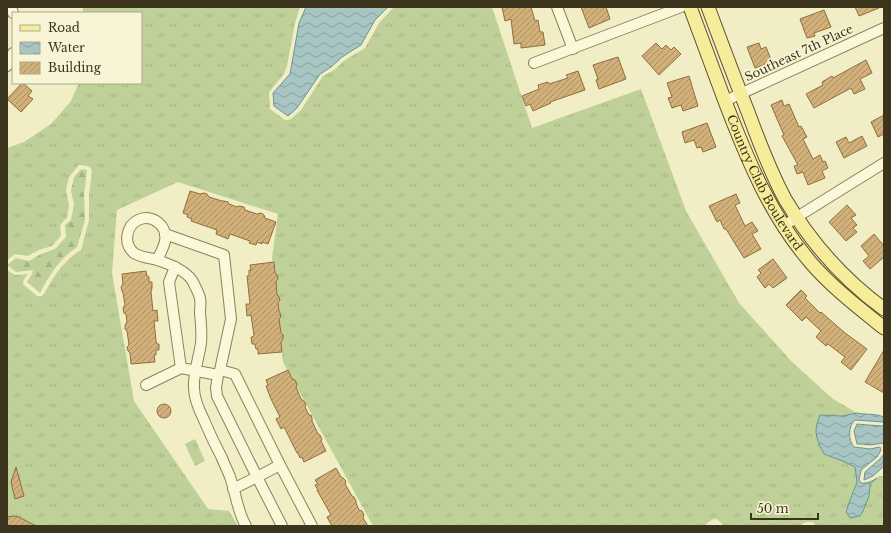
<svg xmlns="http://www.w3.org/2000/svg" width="891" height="533" viewBox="0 0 891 533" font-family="'Libre Baskerville',serif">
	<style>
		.grass { fill: url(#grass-tufts) }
		.forest { fill: url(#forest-firs) }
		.water { fill: url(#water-waves); stroke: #6d9492 }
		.building { fill: url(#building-hatch); stroke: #8f6e3d }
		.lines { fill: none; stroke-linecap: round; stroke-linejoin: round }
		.minor-casing { stroke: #8e8059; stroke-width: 12 }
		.major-casing { stroke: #5c4d2e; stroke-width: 15 }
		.minor { stroke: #fbf8da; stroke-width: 10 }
		.major { stroke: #f6ed9b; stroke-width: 13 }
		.labels { text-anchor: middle; stroke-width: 3.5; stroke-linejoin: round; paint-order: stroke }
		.street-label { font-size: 12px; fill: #3d341e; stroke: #f8f5d6 }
	</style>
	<defs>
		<pattern id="grass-tufts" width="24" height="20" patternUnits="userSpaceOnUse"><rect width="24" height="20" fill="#bfd198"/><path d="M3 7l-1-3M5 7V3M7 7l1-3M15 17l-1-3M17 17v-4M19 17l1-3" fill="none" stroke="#a5b483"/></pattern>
		<pattern id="forest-firs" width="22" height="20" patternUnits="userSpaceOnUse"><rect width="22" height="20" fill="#bfd198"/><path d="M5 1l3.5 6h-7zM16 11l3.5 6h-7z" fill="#a5b483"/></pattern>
		<pattern id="water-waves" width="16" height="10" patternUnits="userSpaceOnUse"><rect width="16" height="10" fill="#a7c5c2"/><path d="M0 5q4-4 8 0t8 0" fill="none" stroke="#89a19d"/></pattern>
		<pattern id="building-hatch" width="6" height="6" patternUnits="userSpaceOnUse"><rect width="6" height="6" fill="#d2b079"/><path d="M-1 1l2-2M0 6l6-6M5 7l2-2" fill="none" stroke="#ac9063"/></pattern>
	</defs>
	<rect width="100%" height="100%" fill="#f1edc5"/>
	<g class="grass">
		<path d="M83,7H300L295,23L287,66L284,74L269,92L270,109L285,120H288L291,119L301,110L323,76L334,70L345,60L365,48L379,23L394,7H492L532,128L641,89L686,211L739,303L792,362L833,399L857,413L842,416L820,415L845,462L855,467L857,482L850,500L846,512L869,496L870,484L879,476H884V526H815L814,523C808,521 804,522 800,526H723C722,524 719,520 716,519C712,519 707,522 706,526H373L283,362L272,258L278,214L178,182L117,210L112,273L134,401L208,509L229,511L238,526H7V270L15,275L28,274C25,277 23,280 23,284L37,296C40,297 41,297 44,294C53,277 64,260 81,250L89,220V195L92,171L90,167L82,165H79L69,177L66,190L69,205L67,218C59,225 60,225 61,236L52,246L39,250L28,256L15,254L7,260V148L24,142L51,124L71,101L78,85V83H141V13H83Z"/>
		<path d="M195,439L205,461L195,466L185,444Z"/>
	</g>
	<path class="forest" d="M81,169L87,170L84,195L85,220L77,247C60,258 49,276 40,293L27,282C30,277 32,275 33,270L16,272L7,265L16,258L29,261L41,254L55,249L66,237L65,225L71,220L74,204L71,191L74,177Z"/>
	<g class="water">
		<path d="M306,7H388L375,20L361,45L342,57L331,67L320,74L297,108L288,116L274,106L273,93L290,74L299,23Z"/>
		<path d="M857,413C867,415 874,413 884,417V422L855,420C848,426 848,440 854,447L870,449L880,447L881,450L877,457L861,470L859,480L861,483C866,484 873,481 877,478L870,484L869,496L863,511L860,516L850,518L846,512L850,500L857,482L855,467L845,462L824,454C816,438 813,432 820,415L842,416Z"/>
		<path d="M857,424L868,425L884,426V445L883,443L870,445L862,444H857L854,431Z"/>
		<path d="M884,454V466L873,476L864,480L865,472L880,459Z"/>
	</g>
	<g class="building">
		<path d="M502,7H531L535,21L538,20L540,32H543L545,45L521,48V43L514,44L511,19L505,21Z"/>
		<path d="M581,7H606L610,19L589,28Z"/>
		<path d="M855,7H879V8L859,16Z"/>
		<path d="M824,10L831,27L814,33L815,36L807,38L800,19Z"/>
		<path d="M656,43L662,49L666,45L671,50L674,47L681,54L659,75L642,56Z"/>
		<path d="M759,43L761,49L766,47L772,62L755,68L747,47Z"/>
		<path d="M618,57L626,79L599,89L596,80L598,79L593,65Z"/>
		<path d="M866,60L872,73L860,79L865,89L854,94L851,88L814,108L806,94L823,85L822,82L832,76L833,78Z"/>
		<path d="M578,71L585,90L550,102L551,103L533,111L530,104L526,106L522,96L539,89L538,85L548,82L549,84L568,78L566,75Z"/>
		<path d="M689,76L698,106L683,111L681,105L672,108L668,98L672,97L667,83Z"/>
		<path d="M22,83H23L32,91L28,96L33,99L21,112L7,99Z"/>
		<path d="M782,100L784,106L789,104L799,127L801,126L807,137L803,139L813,159L820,155L823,162L825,161L828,168L822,171L825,178L808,185L803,172L797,174L794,166L798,165L782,136L784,135L771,105Z"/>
		<path d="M884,115V134L878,137L871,122Z"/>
		<path d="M707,123L716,147L703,152L701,147L697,148L694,140L685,143L682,132Z"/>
		<path d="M862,136L867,146L844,158L836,142L846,137L849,143Z"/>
		<path d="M190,191L200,194L204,193L207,194L209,197L222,201H224L228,202L229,204L237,207L239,206L244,207L245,210L257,214L261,213L264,215L265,218L276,222L268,244L262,242V244L257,242L256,245L249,243L250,241L230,234L228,239L216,234L217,230L191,221L192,219L187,217L188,215L183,213Z"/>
		<path d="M736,194L740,203L735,205L745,226L752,222L758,231L752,234L761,249L744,258L726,229H724L720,220L717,222L709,206Z"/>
		<path d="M847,205L856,215L851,218L857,225L853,228L857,232L846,241L829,222Z"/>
		<path d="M874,234L884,246V257L870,269L863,261L869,256L861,246Z"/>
		<path d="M773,259L787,278L773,288L769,284L765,288L757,277L761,273L758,270Z"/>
		<path d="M274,262L275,273L277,275L278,279L276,281L277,295L279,297L280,300L278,303L279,311L280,313L281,317L279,319L281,333L283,335V339L281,342L282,352L258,354V349H256L255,344H252L251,337H253L254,335L251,315L247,316L246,304H250L247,276H249V270H251L250,265Z"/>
		<path d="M146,271L147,276L149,277V282H152V288L151,292L153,311L157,310L158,321H154L156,341L157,344H159V350H156V355H154L155,362L131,364L130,353L128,351L127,347L129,345L127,331L125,329V325L127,322L126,314L124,313L123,308L125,305L123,293L122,291L121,287L123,284L122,274Z"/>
		<path d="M801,290L807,296L805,298L820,313L821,312L845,333L867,349L851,370L841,362L845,357L828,344L826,346L816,337L821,331L806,317L802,321L786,305Z"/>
		<path d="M884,350V393L865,382Z"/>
		<path d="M288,370L292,379L295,380L297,384L296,387L301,399L304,401L306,404L305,407L309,415H311L312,418V421L318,434L320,435L322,439L321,441L326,451L304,462L302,457L300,458L298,453H297L284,427L281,429L276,419L280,417L271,399L266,386L268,385L266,380Z"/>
		<circle cx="164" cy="411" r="7"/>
		<path d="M16,467L24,496L15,499L11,482Z"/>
		<path d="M336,468L341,477L343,478L346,481L345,484L352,496L354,497L356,501V503L359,510L362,511L364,515L363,518L368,526H332L327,517L331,515L317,490H318L315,485L318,484L315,480Z"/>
		<path d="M13,516L19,517L36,526H7V517Z"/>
	</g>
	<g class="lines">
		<defs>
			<g id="minor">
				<path d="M11,7L13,13"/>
				<path d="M557,7L573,49"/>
				<path d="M534,63L681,7"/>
				<path d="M7,66L13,53"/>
				<path d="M725,101L884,28"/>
				<path d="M784,226L797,217L884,163"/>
				<path d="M165,234L224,255L231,319L220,370L235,374L280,465L312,526"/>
				<path d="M157,260C160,254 164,247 165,241C168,226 152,213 138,220C126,226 123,244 134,253C140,257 148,258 154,259C167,263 189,271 194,284C196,288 199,294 200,298C201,303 200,308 200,313C201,323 202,333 201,343C199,358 193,373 194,388C194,399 199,410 204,420C209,432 215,445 222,458C224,464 228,471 230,477C236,493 237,511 246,526"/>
				<path d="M175,267L169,282L181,368L218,375L216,388L217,396L257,477L280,465"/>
				<path d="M146,385L181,368"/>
				<path d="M233,489L257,477L282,526"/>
			</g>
			<g id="major">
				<path id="s1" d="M690,7C702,39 714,72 726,104C748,161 771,217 812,264C833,288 859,308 884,328"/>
				<path d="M708,7C721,42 734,77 748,112C759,142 770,171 785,199C810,241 844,280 884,309"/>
			</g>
		</defs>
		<use href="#minor" class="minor-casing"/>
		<use href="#major" class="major-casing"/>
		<use href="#minor" class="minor"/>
		<use href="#major" class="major"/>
	</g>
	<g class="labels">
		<g class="street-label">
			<text transform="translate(799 53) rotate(-25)" y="4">Southeast 7th Place</text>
			<text dy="4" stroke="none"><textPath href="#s1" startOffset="191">Country Club Boulevard</textPath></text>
		</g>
	</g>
	<rect width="891" height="533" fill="none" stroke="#3d341e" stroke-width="16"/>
	<rect x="12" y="12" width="130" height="72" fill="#f8f5d6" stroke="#ada88c"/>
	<rect x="20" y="25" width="20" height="6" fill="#f6ed9b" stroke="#ada88c"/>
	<text x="48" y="32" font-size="12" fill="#3d341e">Road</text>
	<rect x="20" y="42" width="20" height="12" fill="url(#water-waves)" stroke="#ada88c"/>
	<text x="48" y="52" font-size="12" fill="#3d341e">Water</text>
	<rect x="20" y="62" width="20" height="12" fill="url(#building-hatch)" stroke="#ada88c"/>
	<text x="48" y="72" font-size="12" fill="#3d341e">Building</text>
	<path d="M751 513v6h67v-6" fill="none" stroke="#3d341e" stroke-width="2"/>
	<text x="757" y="513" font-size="12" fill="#3d341e" stroke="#f8f5d6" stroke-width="3" paint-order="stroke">50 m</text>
</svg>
